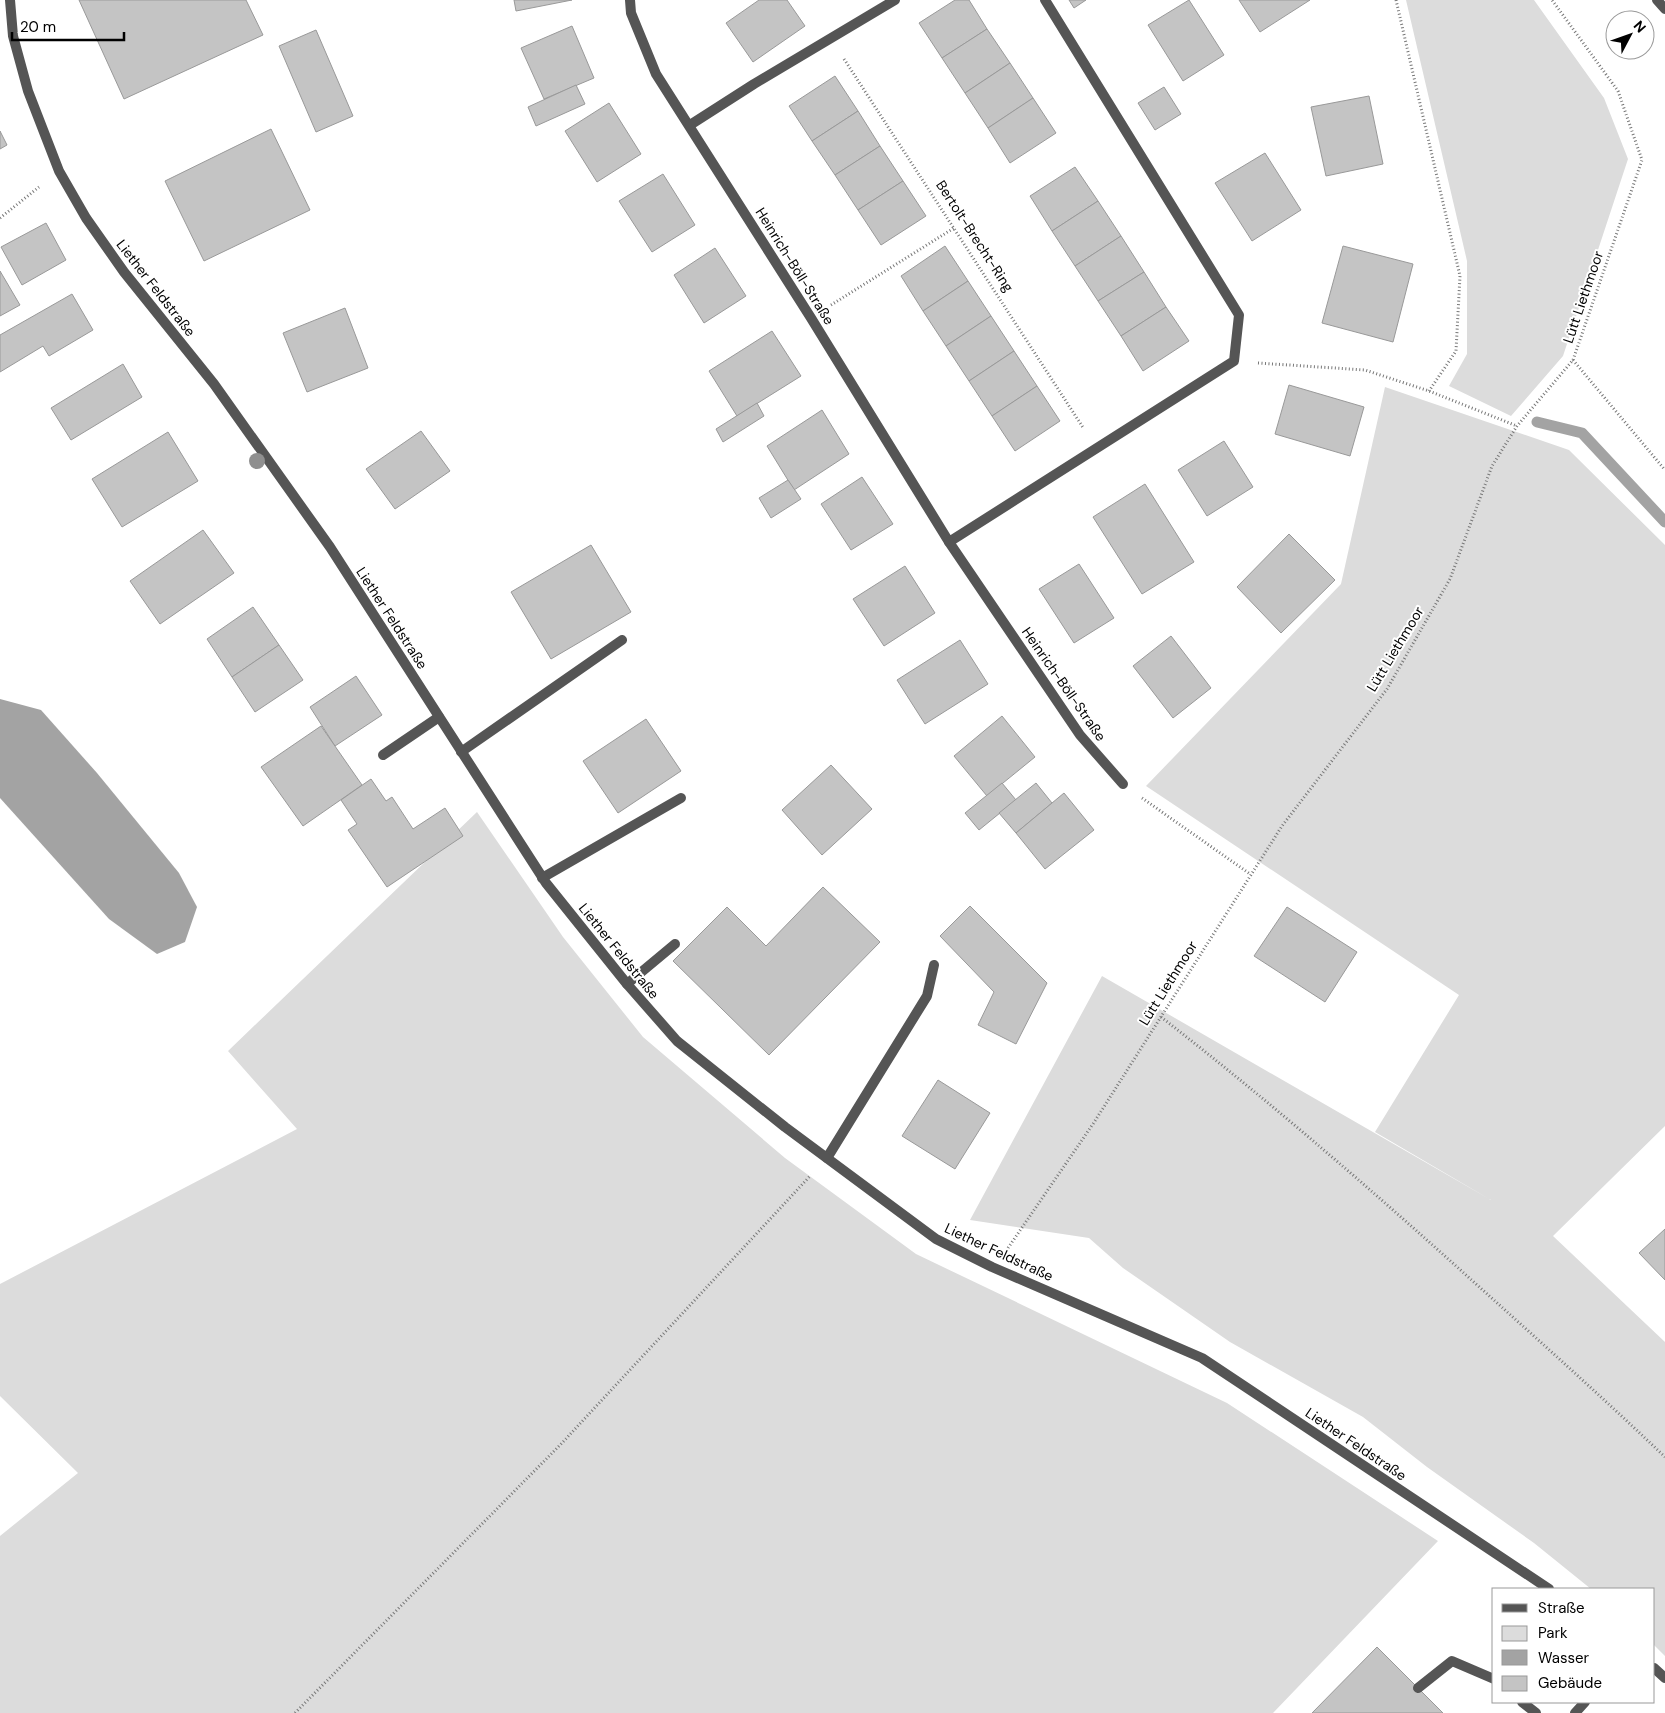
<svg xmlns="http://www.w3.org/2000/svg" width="1665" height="1713" viewBox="0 0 1665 1713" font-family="'DM Sans',sans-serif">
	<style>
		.green { fill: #dcdcdc }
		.water { fill: #a3a3a3 }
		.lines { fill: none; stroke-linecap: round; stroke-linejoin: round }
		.stream { stroke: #a3a3a3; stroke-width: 11 }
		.building { fill: #c4c4c4; stroke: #999 }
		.path { stroke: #777; stroke-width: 3; stroke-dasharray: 1 2.5; stroke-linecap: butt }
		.lane { stroke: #555; stroke-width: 10 }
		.street { stroke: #555; stroke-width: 10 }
		.tree { fill: #8f8f8f }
		.labels { text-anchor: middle; stroke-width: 4; stroke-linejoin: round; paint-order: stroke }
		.street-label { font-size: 14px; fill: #000; stroke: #fff }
	</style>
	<rect width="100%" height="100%" fill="#fff"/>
	<g class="green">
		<path d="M1406,0H1534L1604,98L1628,159L1563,356L1511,416L1449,386L1467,354V261Z"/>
		<path d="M1385,387L1569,450L1665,545V1126L1553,1236L1665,1342V1656L1654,1645V1589H1591L1534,1543L1427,1467L1363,1417L1230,1342L1123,1268L1089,1238L970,1220L1102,976L1491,1200L1375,1132L1459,995L1146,786L1341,584Z"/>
		<path d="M477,812L563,937L643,1037L785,1158L916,1254L1227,1403L1438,1541L1273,1713H0V1536L78,1473L0,1396V1284L297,1129L228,1051Z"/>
	</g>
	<path class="water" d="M0,699L41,710L97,773L179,873L197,907L185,942L157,954L109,919L0,798Z"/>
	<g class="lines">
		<path class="stream" d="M1537,422L1582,433L1665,522"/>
	</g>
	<g class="building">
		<path d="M79,0H246L263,35L124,99Z"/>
		<path d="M514,0H572L516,11Z"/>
		<path d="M759,0H787L805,26L753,62L726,23Z"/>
		<path d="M955,0H969L987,29L942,58L919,23Z"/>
		<path d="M1069,0H1086L1074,8Z"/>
		<path d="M1189,0L1224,55L1183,81L1148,25Z"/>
		<path d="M1239,0H1310L1260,32Z"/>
		<path d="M572,26L594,78L544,99L521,48Z"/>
		<path d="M987,29L1010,63L965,93L942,58Z"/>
		<path d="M316,30L353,116L316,132L279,46Z"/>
		<path d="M1010,63L1033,98L988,128L965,93Z"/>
		<path d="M835,76L858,111L812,141L789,106Z"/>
		<path d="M576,85L585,104L536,126L528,107Z"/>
		<path d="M1164,87L1181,114L1155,130L1138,103Z"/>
		<path d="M1369,96L1383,164L1326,176L1311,107Z"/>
		<path d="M1033,98L1056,133L1010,163L988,128Z"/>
		<path d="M609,103L641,154L597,182L565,131Z"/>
		<path d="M858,111L880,146L835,175L812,141Z"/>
		<path d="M271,129L310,210L204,261L165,181Z"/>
		<path d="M0,131L7,145L0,149Z"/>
		<path d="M880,146L903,181L858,210L835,175Z"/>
		<path d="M1265,153L1301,210L1252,241L1215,183Z"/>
		<path d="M1075,167L1098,201L1052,231L1030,196Z"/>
		<path d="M663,174L695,225L652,252L619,201Z"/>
		<path d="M903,181L926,216L881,245L858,210Z"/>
		<path d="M1098,201L1121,236L1075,266L1052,231Z"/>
		<path d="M46,223L66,260L22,285L1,247Z"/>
		<path d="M1121,236L1144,272L1098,301L1075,266Z"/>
		<path d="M945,246L968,281L923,311L901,276Z"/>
		<path d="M1343,246L1413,264L1393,342L1322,323Z"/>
		<path d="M715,248L746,296L704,323L674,275Z"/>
		<path d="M0,271L20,305L0,316Z"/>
		<path d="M1144,272L1166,307L1121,336L1098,301Z"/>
		<path d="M968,281L991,316L946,346L923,311Z"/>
		<path d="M72,294L93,330L49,356L43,346L0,372V335Z"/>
		<path d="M1166,307L1189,341L1143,371L1121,336Z"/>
		<path d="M345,308L368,368L307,392L283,333Z"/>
		<path d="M991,316L1014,351L969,381L946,346Z"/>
		<path d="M772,331L801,376L737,416L709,371Z"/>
		<path d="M1014,351L1037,386L992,416L969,381Z"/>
		<path d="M123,364L142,397L71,440L51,408Z"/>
		<path d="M1289,385L1364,407L1350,456L1275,434Z"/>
		<path d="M1037,386L1060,421L1015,451L992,416Z"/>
		<path d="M757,403L764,416L723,442L716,429Z"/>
		<path d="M822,410L849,454L794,490L767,446Z"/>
		<path d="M421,431L450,471L395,509L366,469Z"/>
		<path d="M168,432L198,481L122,527L92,479Z"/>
		<path d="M1224,441L1253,487L1207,516L1178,470Z"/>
		<path d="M862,477L893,524L851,550L821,504Z"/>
		<path d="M788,480L801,499L771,518L759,498Z"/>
		<path d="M1145,484L1194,562L1142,594L1093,517Z"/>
		<path d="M203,530L234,573L160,624L130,581Z"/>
		<path d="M1289,534L1335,580L1281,633L1237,587Z"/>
		<path d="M591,545L631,612L551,659L511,592Z"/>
		<path d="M1079,564L1114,618L1074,643L1039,589Z"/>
		<path d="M905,566L935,613L884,646L853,599Z"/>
		<path d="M253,607L279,645L232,677L207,639Z"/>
		<path d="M1171,636L1211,688L1173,718L1133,666Z"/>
		<path d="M960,640L988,684L925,724L897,680Z"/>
		<path d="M279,645L303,680L255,712L232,677Z"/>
		<path d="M356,676L382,715L335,746L310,707Z"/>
		<path d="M1002,716L1035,757L987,796L954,756Z"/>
		<path d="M646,719L681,771L618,813L583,761Z"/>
		<path d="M321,726L362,785L303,826L261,767Z"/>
		<path d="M831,765L872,809L822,855L782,810Z"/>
		<path d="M371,779L386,801L392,797L413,829L445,808L463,836L387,887L348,830L357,824L341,800Z"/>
		<path d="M1002,783L1016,800L979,830L965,813Z"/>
		<path d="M1036,783L1052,803L1016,833L999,813Z"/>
		<path d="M1064,793L1094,830L1045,869L1016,833Z"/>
		<path d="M823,887L880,942L769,1055L673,961L727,907L766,946Z"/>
		<path d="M970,906L1047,983L1016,1044L978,1025L994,992L940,936Z"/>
		<path d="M1287,907L1357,952L1325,1002L1254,956Z"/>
		<path d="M938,1080L990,1113L955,1169L902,1136Z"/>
		<path d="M1665,1229V1280L1639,1253Z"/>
		<path d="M1377,1647L1443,1713H1312Z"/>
	</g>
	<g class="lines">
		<g class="path">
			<path d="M1396,0L1460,276L1456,351L1429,391"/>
			<path d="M844,59L1084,429"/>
			<path d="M0,218L39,187"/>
			<path d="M831,305L954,228"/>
			<path d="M1573,360L1665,470"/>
			<path d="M1258,363L1365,370L1429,391L1517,426"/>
			<path d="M1142,798L1250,874"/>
			<path d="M1161,1017C1263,1096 1360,1180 1456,1266C1526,1329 1597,1392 1665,1457"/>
			<path d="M1008,1248L1093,1124L1282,826L1387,689L1450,579L1492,466L1517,426L1573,360L1642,160L1618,91L1552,0"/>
			<path d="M295,1713L562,1443L811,1175"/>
		</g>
		<g class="lane">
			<path d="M461,752L622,640"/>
			<path d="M383,755L439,717"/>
			<path d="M542,878L681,798"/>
			<path d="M627,984L675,944"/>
			<path d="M827,1158L927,996L934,965"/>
			<path d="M1418,1688L1452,1661L1494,1679"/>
			<path d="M1522,1702L1536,1713"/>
			<path d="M1575,1713L1585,1702"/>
		</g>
		<g class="street">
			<path d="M10,0L13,36L28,91L59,171L86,218L124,272L214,384L330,547L546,883L627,984L677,1041L785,1127L936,1239L992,1267L1202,1358L1549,1589"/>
			<path d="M630,0L631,13L656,74L811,318L949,542L1234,361L1239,315L1045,0"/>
			<path d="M1657,0L1665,9"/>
			<path d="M690,125L754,84L895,0"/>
			<path d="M949,542L1080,735L1123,784"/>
			<path d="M1654,1668L1665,1678"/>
		</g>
	</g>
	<circle class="tree" cx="257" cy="461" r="8"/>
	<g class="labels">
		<g class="street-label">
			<text transform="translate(975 236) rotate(57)" y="5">Bertolt-Brecht-Ring</text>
			<text transform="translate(795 266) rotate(58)" y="5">Heinrich-Böll-Straße</text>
			<text transform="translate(156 288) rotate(52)" y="5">Liether Feldstraße</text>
			<text transform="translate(1583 297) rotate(-71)" y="5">Lütt Liethmoor</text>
			<text transform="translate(392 618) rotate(57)" y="5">Liether Feldstraße</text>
			<text transform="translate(1395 649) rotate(-59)" y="5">Lütt Liethmoor</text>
			<text transform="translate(1064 684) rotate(55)" y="5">Heinrich-Böll-Straße</text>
			<text transform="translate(619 951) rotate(51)" y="5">Liether Feldstraße</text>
			<text transform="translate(1168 983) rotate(-58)" y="5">Lütt Liethmoor</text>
			<text transform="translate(999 1252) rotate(25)" y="5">Liether Feldstraße</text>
			<text transform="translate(1356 1444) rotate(34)" y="5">Liether Feldstraße</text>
		</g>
	</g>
	<rect x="1492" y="1588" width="162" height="115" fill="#ffffff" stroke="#999999"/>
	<rect x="1502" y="1604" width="25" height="8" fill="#555555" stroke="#999999"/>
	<text x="1538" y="1613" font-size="15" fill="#000000">Straße</text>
	<rect x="1502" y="1626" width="25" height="15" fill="#dcdcdc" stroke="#999999"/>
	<text x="1538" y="1638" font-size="15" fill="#000000">Park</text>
	<rect x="1502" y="1650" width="25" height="15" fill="#a3a3a3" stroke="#999999"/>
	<text x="1538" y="1663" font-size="15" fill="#000000">Wasser</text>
	<rect x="1502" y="1676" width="25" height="15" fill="#c4c4c4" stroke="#999999"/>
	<text x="1538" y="1688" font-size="15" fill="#000000">Gebäude</text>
	<g transform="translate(1630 35) rotate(49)"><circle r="24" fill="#ffffff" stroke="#999999"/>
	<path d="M0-4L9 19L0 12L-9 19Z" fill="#000000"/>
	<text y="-8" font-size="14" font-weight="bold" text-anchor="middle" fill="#000000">N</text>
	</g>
	<path d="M12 32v8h112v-8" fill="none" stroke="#000000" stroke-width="2.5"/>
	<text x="20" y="32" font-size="15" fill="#000000" stroke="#ffffff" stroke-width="4" paint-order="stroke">20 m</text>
</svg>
